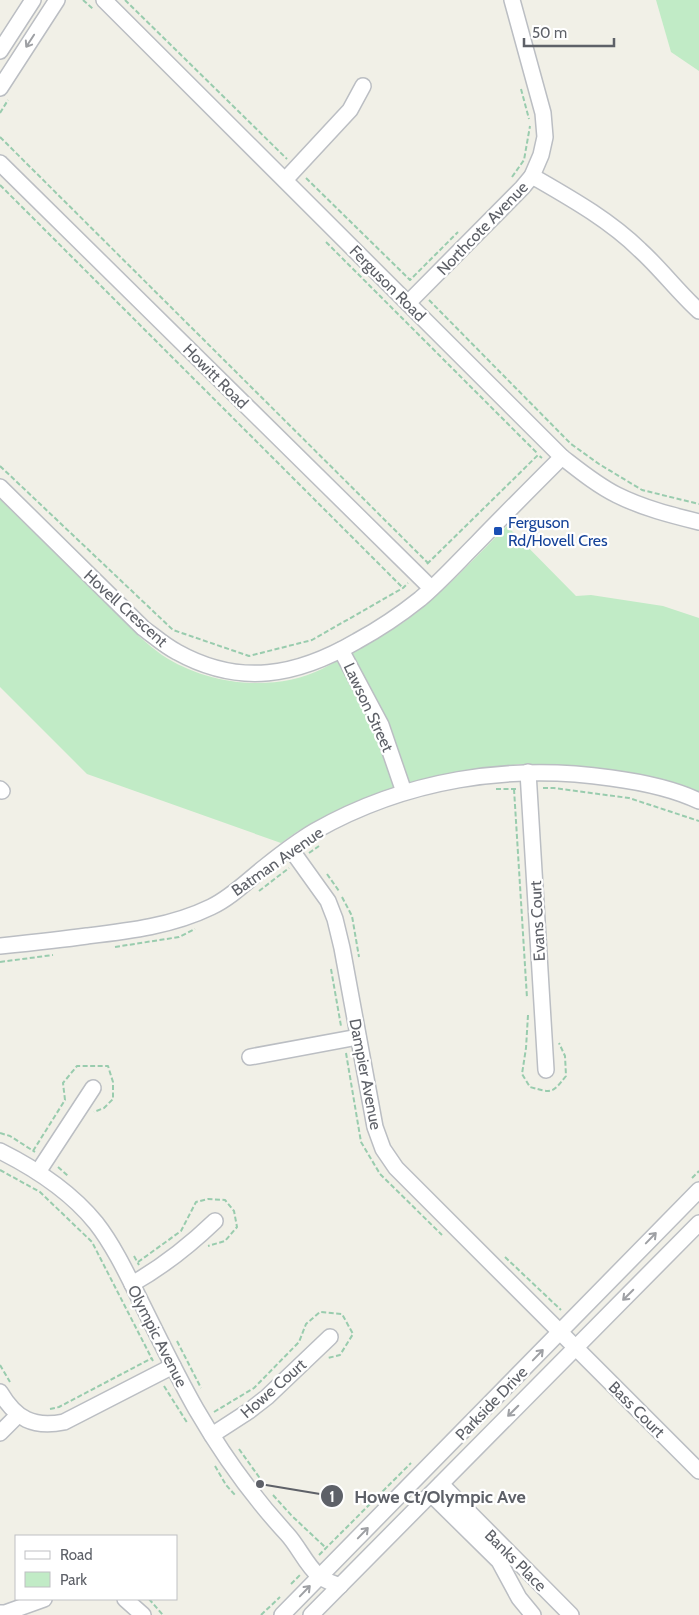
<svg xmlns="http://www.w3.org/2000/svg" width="699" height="1615" viewBox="0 0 699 1615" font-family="Cabin,sans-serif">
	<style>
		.green { fill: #c1ebc6 }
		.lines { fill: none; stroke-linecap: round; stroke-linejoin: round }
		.minor-casing { stroke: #bbbec3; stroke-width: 18 }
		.path { stroke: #99ccae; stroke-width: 2; stroke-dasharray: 5 2.5; stroke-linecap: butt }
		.minor { stroke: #fff; stroke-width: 15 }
		.oneway { stroke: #9ea0a4 }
		.transit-dot { fill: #1a4fb4; stroke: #fff; stroke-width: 2 }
		.labels { text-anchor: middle; stroke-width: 4.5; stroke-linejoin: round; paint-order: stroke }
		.street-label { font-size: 16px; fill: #5e6168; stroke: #fff }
		.transit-label { font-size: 16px; fill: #164399; stroke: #fff; text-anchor: start }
		.leader { fill: none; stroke: #5e6168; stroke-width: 2 }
		.callout-dot { fill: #5e6168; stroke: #fff; stroke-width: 2 }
		.mark-label { font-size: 15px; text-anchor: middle; font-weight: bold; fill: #fff }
		.callout-label { font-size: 18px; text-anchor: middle; font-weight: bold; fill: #5e6168; stroke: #fff; stroke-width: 4.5; stroke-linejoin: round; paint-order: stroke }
	</style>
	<rect width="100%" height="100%" fill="#f1f0e7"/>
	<g class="green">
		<path d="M656,0H699V71L671,52Z"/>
		<path d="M0,499L141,638C148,644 155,650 162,655C207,685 273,693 322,669C332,664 342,658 352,652C369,643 388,633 404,622C442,595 474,558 507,526L576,596L591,595L663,606L699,618V794L611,770L520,764L431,777L339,810L298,831L281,843L87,774L0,687Z"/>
	</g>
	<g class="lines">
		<defs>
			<g id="minor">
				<path d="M104,0L562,457C580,471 597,485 617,495C643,508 671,515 699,522"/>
				<path d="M0,51L33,0"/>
				<path d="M0,88L57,0"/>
				<path d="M0,163L431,588"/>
				<path d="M532,176C570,198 608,219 640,250C661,269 678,292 699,311"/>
				<path d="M285,180L350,110L363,86"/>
				<path d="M408,303L522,188L532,176L541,155L545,137L543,113L512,0"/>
				<path d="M0,487L143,628C154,636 165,646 177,652C240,687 297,676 357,641C379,629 400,615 420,599C440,582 458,562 477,543C505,514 534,485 562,457"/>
				<path d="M341,650L381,725L404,792"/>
				<path d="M528,772L546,1070"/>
				<path d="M0,789L2,791"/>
				<path d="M290,848L328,901L335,919L342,948L375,1127L383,1149L396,1168L699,1471"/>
				<path d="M0,946C29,943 58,940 87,936C129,931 172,926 211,907C232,897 248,880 266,866C281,854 298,841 315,831C405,780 509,763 611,778C641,782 672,788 699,801"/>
				<path d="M250,1057L358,1037"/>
				<path d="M0,1151C36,1169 71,1192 96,1223C114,1246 128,1276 141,1302C159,1338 176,1374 196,1409C222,1454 253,1497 287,1534C299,1547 306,1565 319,1576C325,1581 333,1583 340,1586"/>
				<path d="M38,1172L93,1088"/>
				<path d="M132,1284C162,1267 189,1246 215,1221"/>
				<path d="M0,1392C16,1419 33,1428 64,1422L173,1366"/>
				<path d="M0,1433L18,1415"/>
				<path d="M212,1435L249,1411L267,1397L330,1337"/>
				<path d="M441,1484L571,1615"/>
				<path d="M431,1494L499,1561L519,1598L533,1615"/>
				<path d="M125,1599L143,1615"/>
				<path d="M0,1613H5L44,1599"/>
				<path d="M282,1615L699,1190"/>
				<path d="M311,1615L699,1223"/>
			</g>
		</defs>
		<use href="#minor" class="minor-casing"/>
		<g class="path">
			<path d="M83,0L93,9"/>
			<path d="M125,0L287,159"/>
			<path d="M521,89L529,119"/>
			<path d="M0,113L8,100"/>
			<path d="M0,137L428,563"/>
			<path d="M512,177L524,160L530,126"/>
			<path d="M306,178L410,280L458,232"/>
			<path d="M0,185L403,588"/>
			<path d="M326,242L538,454"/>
			<path d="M429,300L571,444L599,464L642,490L699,504"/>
			<path d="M0,466L173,630L249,656L312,640L403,588L408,583"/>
			<path d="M427,564L538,455L542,458"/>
			<path d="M543,788H554L629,798L699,821"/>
			<path d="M496,789H516"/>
			<path d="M514,789L527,998"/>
			<path d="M309,853L319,846"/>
			<path d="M327,874L339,891"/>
			<path d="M259,891L289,868"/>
			<path d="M342,897L352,916L359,957"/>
			<path d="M115,947L179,937L195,929"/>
			<path d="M0,962L53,955"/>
			<path d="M331,969L341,1026"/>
			<path d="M528,1015L526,1048L522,1074L530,1087C552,1093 552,1094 566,1076L565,1056L559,1043"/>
			<path d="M346,1053L361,1142L380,1174L442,1235"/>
			<path d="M0,1133L10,1136L35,1152"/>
			<path d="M33,1151L65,1100L63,1083L77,1066H108L113,1082V1099L104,1108L94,1112"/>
			<path d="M58,1167L68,1176"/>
			<path d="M0,1170L40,1192L92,1242L153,1361"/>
			<path d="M692,1178L699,1171"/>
			<path d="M134,1256L139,1265"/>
			<path d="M505,1257L561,1310"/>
			<path d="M138,1262L181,1231L196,1202L208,1199L225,1200L234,1211L237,1227L225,1241L208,1246"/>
			<path d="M177,1341L201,1388"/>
			<path d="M0,1365L10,1382"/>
			<path d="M164,1386L188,1424"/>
			<path d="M50,1409L59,1407L152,1358"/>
			<path d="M214,1412L254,1388L299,1342L306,1324L320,1312L342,1314L353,1334L340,1355L328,1358"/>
			<path d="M239,1449L264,1484"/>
			<path d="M215,1466L226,1485L235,1495"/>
			<path d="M273,1495L292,1516L326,1548"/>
			<path d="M319,1555L411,1463"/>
			<path d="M291,1584L300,1575"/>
			<path d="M149,1599L163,1615"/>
			<path d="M261,1615L280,1597"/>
		</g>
		<use href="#minor" class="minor"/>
	</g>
	<defs><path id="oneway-shaft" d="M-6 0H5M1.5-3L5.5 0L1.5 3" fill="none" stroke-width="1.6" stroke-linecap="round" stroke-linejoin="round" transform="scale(1.25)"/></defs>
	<g class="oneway">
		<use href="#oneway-shaft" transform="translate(30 41) rotate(123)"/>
		<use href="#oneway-shaft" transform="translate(651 1238) rotate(-46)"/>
		<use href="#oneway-shaft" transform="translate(628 1295) rotate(135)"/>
		<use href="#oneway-shaft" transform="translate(538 1355) rotate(-46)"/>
		<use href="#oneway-shaft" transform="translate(513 1411) rotate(135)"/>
		<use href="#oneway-shaft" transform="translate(363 1533) rotate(-46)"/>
		<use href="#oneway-shaft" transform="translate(305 1591) rotate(-46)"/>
	</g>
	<rect class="transit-dot" x="493" y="526" width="10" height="10" rx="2.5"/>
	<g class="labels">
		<g class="street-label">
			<text transform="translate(482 228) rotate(-46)" y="6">Northcote Avenue</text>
			<text transform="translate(388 283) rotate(45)" y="6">Ferguson Road</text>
			<text transform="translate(216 376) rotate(45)" y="6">Howitt Road</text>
			<text transform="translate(126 608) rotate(42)" y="6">Hovell Crescent</text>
			<text transform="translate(369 707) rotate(65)" y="6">Lawson Street</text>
			<text transform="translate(277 861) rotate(-35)" y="6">Batman Avenue</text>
			<text transform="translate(537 921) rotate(-93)" y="6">Evans Court</text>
			<text transform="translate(366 1074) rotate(79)" y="6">Dampier Avenue</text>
			<text transform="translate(158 1336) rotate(63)" y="6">Olympic Avenue</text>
			<text transform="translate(273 1388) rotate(-41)" y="6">Howe Court</text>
			<text transform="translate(491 1403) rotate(-46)" y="6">Parkside Drive</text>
			<text transform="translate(637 1409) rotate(45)" y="6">Bass Court</text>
			<text transform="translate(516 1560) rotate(45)" y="6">Banks Place</text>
		</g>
		<g class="transit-label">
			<text x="508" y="528">Ferguson<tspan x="508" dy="18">Rd/Hovell Cres</tspan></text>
		</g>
	</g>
	<path class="leader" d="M260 1484L332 1496"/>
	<g class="callout-dot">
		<circle cx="260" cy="1484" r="5"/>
		<circle cx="332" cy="1496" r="12"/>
	</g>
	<g class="mark-label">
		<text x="332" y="1502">1</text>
	</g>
	<g class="callout-label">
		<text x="440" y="1503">Howe Ct/Olympic Ave</text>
	</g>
	<rect x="15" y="1535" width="162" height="65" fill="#ffffff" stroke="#bfc0c3"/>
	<rect x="25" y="1551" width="25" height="8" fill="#ffffff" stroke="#bfc0c3"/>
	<text x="60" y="1560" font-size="15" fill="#5e6168">Road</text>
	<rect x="25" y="1572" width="25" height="15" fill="#c1ebc6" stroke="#bfc0c3"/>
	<text x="60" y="1585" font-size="15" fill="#5e6168">Park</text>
	<path d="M524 38v8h90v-8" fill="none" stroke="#5e6168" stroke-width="2.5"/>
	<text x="532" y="38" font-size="15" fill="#5e6168" stroke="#ffffff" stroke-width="4" paint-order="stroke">50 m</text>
</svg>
